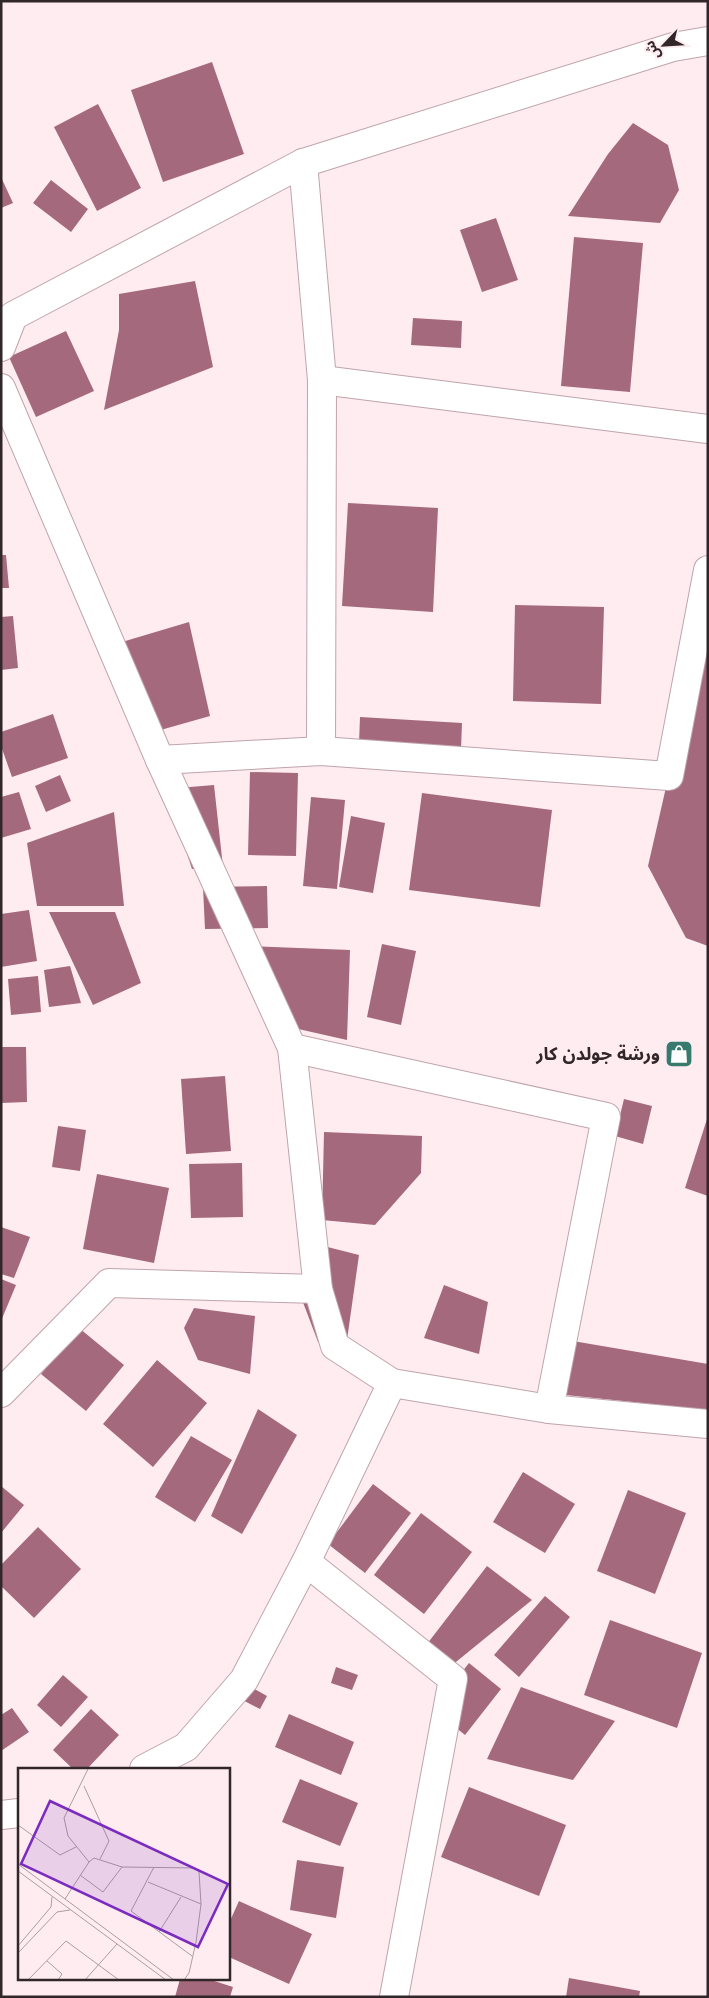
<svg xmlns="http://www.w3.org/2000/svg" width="709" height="1998" viewBox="0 0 709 1998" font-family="Helvetica,'Noto Sans Arabic',sans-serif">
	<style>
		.building { fill: #a5697d }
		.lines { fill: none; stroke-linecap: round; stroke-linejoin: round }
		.minor-casing { stroke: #bfa4ac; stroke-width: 30 }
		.minor { stroke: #fff; stroke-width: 28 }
		.labels { text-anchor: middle; stroke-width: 4.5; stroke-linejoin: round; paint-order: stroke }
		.poi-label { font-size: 18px; font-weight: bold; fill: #312629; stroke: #feecf1; text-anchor: end }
		.inset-road { fill: none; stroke: #ac9da1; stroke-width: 1 }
		.view { fill: #7b2cbf; fill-opacity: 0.15; stroke: #7b2cbf; stroke-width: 2.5 }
		.inset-edge { fill: none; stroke: #312629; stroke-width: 2.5 }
	</style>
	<rect width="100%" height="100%" fill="#feecf1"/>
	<g class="building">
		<path d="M212,62L244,154L163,182L131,90Z"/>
		<path d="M98,104L141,188L97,211L54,127Z"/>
		<path d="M633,123L668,145L679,190L660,223L568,216L608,154Z"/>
		<path d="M1,177L13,203L1,208Z"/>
		<path d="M51,180L88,209L71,232L33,203Z"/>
		<path d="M496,218L518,280L482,292L460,230Z"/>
		<path d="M574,237L643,243L630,392L561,386Z"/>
		<path d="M195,281L213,367L104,410L119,330V294Z"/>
		<path d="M413,318L462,321L461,348L411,345Z"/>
		<path d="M66,331L94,391L36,417L9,357Z"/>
		<path d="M348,503L438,508L433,612L342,606Z"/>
		<path d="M1,555H6L9,588H1Z"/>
		<path d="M515,605L604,607L601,704L513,701Z"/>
		<path d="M707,608H708V946L686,938L648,866Z"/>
		<path d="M13,616L18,668L1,670V617Z"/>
		<path d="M189,622L210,716L150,733L122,642Z"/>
		<path d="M53,714L68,758L12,777L1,746V732Z"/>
		<path d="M360,717L462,723L461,749L359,743Z"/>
		<path d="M250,772L298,773L296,856L248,855Z"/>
		<path d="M60,775L71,801L46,812L35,786Z"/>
		<path d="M214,785L223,867L192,869L166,789Z"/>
		<path d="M19,792L31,829L1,838V797Z"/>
		<path d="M422,793L552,810L540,907L409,890Z"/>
		<path d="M311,797L345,800L337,889L303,886Z"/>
		<path d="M114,812L124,906H37L27,843Z"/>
		<path d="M351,816L385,823L373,893L339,887Z"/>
		<path d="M267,886L268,928L205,929L203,887Z"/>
		<path d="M29,910L37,961L1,967V914Z"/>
		<path d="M49,912H115L141,983L93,1005Z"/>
		<path d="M382,944L416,951L401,1025L367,1017Z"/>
		<path d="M248,946L350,950L347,1040L285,1026Z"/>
		<path d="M70,966L81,1003L49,1007L44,970Z"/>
		<path d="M38,976L41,1012L11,1015L8,979Z"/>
		<path d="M1,1047H26L27,1102L1,1103Z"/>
		<path d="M225,1076L231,1151L186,1154L181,1079Z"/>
		<path d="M624,1099L652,1106L643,1144L615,1136Z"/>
		<path d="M707,1119H708V1196L685,1188Z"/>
		<path d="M58,1126L86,1130L80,1171L52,1167Z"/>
		<path d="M324,1132L422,1136L421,1173L375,1225L322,1220Z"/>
		<path d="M242,1163L243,1217L191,1218L189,1164Z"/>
		<path d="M97,1174L169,1188L154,1263L83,1249Z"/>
		<path d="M1,1227L30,1237L14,1278L1,1274Z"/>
		<path d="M304,1241L359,1255L345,1354L318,1342L301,1297Z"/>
		<path d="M1,1279L16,1285L1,1321Z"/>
		<path d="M444,1285L488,1302L479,1354L424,1338Z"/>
		<path d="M194,1308L255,1316L250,1374L198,1360L184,1328Z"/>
		<path d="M79,1328L124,1365L86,1411L41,1374Z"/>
		<path d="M561,1339L708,1364V1410L547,1393Z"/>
		<path d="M157,1360L207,1403L153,1467L103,1424Z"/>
		<path d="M258,1409L297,1435L242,1534L211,1516Z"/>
		<path d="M191,1436L232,1460L195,1522L155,1497Z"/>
		<path d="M523,1472L575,1504L545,1553L493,1522Z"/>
		<path d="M373,1484L411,1513L365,1573L328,1544Z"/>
		<path d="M1,1486L24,1505L1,1533Z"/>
		<path d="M628,1490L686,1513L655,1594L597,1571Z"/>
		<path d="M421,1513L472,1552L424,1614L374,1575Z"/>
		<path d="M38,1527L81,1569L34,1618L1,1586V1565Z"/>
		<path d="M487,1566L532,1600L451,1666L427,1644Z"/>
		<path d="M545,1596L570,1617L519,1677L494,1655Z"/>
		<path d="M610,1620L702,1653L677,1728L584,1695Z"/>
		<path d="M469,1663L501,1689L465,1735L433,1709Z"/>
		<path d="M336,1667L358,1675L352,1690L331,1683Z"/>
		<path d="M63,1675L88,1697L61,1727L37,1705Z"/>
		<path d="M236,1679L267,1696L260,1709L229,1693Z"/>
		<path d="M521,1687L615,1721L573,1780L487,1759Z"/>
		<path d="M12,1708L29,1732L1,1751V1715Z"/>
		<path d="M91,1709L119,1735L87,1769H73L53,1750Z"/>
		<path d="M289,1714L354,1742L341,1775L275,1747Z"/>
		<path d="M300,1779L358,1803L340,1846L282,1822Z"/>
		<path d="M469,1787L566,1825L539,1896L441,1857Z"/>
		<path d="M297,1860L344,1867L336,1918L290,1910Z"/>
		<path d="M239,1901L312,1934L289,1984L229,1957V1923Z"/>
		<path d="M569,1978L640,1991L639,1997H566Z"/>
		<path d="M180,1979H208L233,1987L230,1997H175Z"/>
	</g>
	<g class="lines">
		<defs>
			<g id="minor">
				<path d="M303,163L322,380L321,751"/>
				<path d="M1,347L13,316L303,163L673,47L708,41"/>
				<path d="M322,380L708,429"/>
				<path d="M1,388L160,760L292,1048L318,1289L335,1346L392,1383"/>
				<path d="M160,760L321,751L669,776L708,570"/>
				<path d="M292,1048L606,1117L549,1409"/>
				<path d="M1,1393L109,1283L318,1289"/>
				<path d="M306,1562L453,1679L394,1997"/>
				<path d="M144,1769L186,1747L244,1680L306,1562L392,1383L549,1409L708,1424"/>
				<path d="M1,1815L19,1813"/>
			</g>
		</defs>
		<use href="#minor" class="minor-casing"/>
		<use href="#minor" class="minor"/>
	</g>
	<defs>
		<symbol id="shop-square" viewBox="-11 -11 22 22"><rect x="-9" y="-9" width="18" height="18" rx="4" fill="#387b6e" stroke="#feecf1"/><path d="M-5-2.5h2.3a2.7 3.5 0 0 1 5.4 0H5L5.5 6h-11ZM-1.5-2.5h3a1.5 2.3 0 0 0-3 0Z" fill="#fff"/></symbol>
	</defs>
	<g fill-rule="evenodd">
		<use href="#shop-square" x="663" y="1038" width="32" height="32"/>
	</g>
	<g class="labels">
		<g class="poi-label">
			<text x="660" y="1060">ورشة جولدن كار</text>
		</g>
	</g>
	<g transform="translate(18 1768)">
		<rect width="212" height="212" fill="#feecf1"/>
		<path class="inset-road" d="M66,18L91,73L82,91M0,57L42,87L58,79M71,94L76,90L104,99L177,100L181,104L183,136L178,174L171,205L166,212M0,96L156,212M136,99L113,143L174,188M0,103L148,212M62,107L85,124L104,99M130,114L183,136M47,131L71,94L50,68L46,50L70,1M141,164L163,129M0,178L33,139L34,129M0,185L39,144L52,142M29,193L44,206L40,212M10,212L48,173L101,212M67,212L99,176"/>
		<path class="view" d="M32,33L210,116L180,179L3,96Z"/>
		<rect width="212" height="212" class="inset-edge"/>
	</g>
	<rect width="709" height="1998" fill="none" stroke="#312629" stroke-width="5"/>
	<g transform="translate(664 45) rotate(245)" stroke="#feecf1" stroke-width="4" paint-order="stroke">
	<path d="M0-4L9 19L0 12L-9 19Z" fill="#312629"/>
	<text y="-8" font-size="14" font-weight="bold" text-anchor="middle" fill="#312629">ش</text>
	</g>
</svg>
